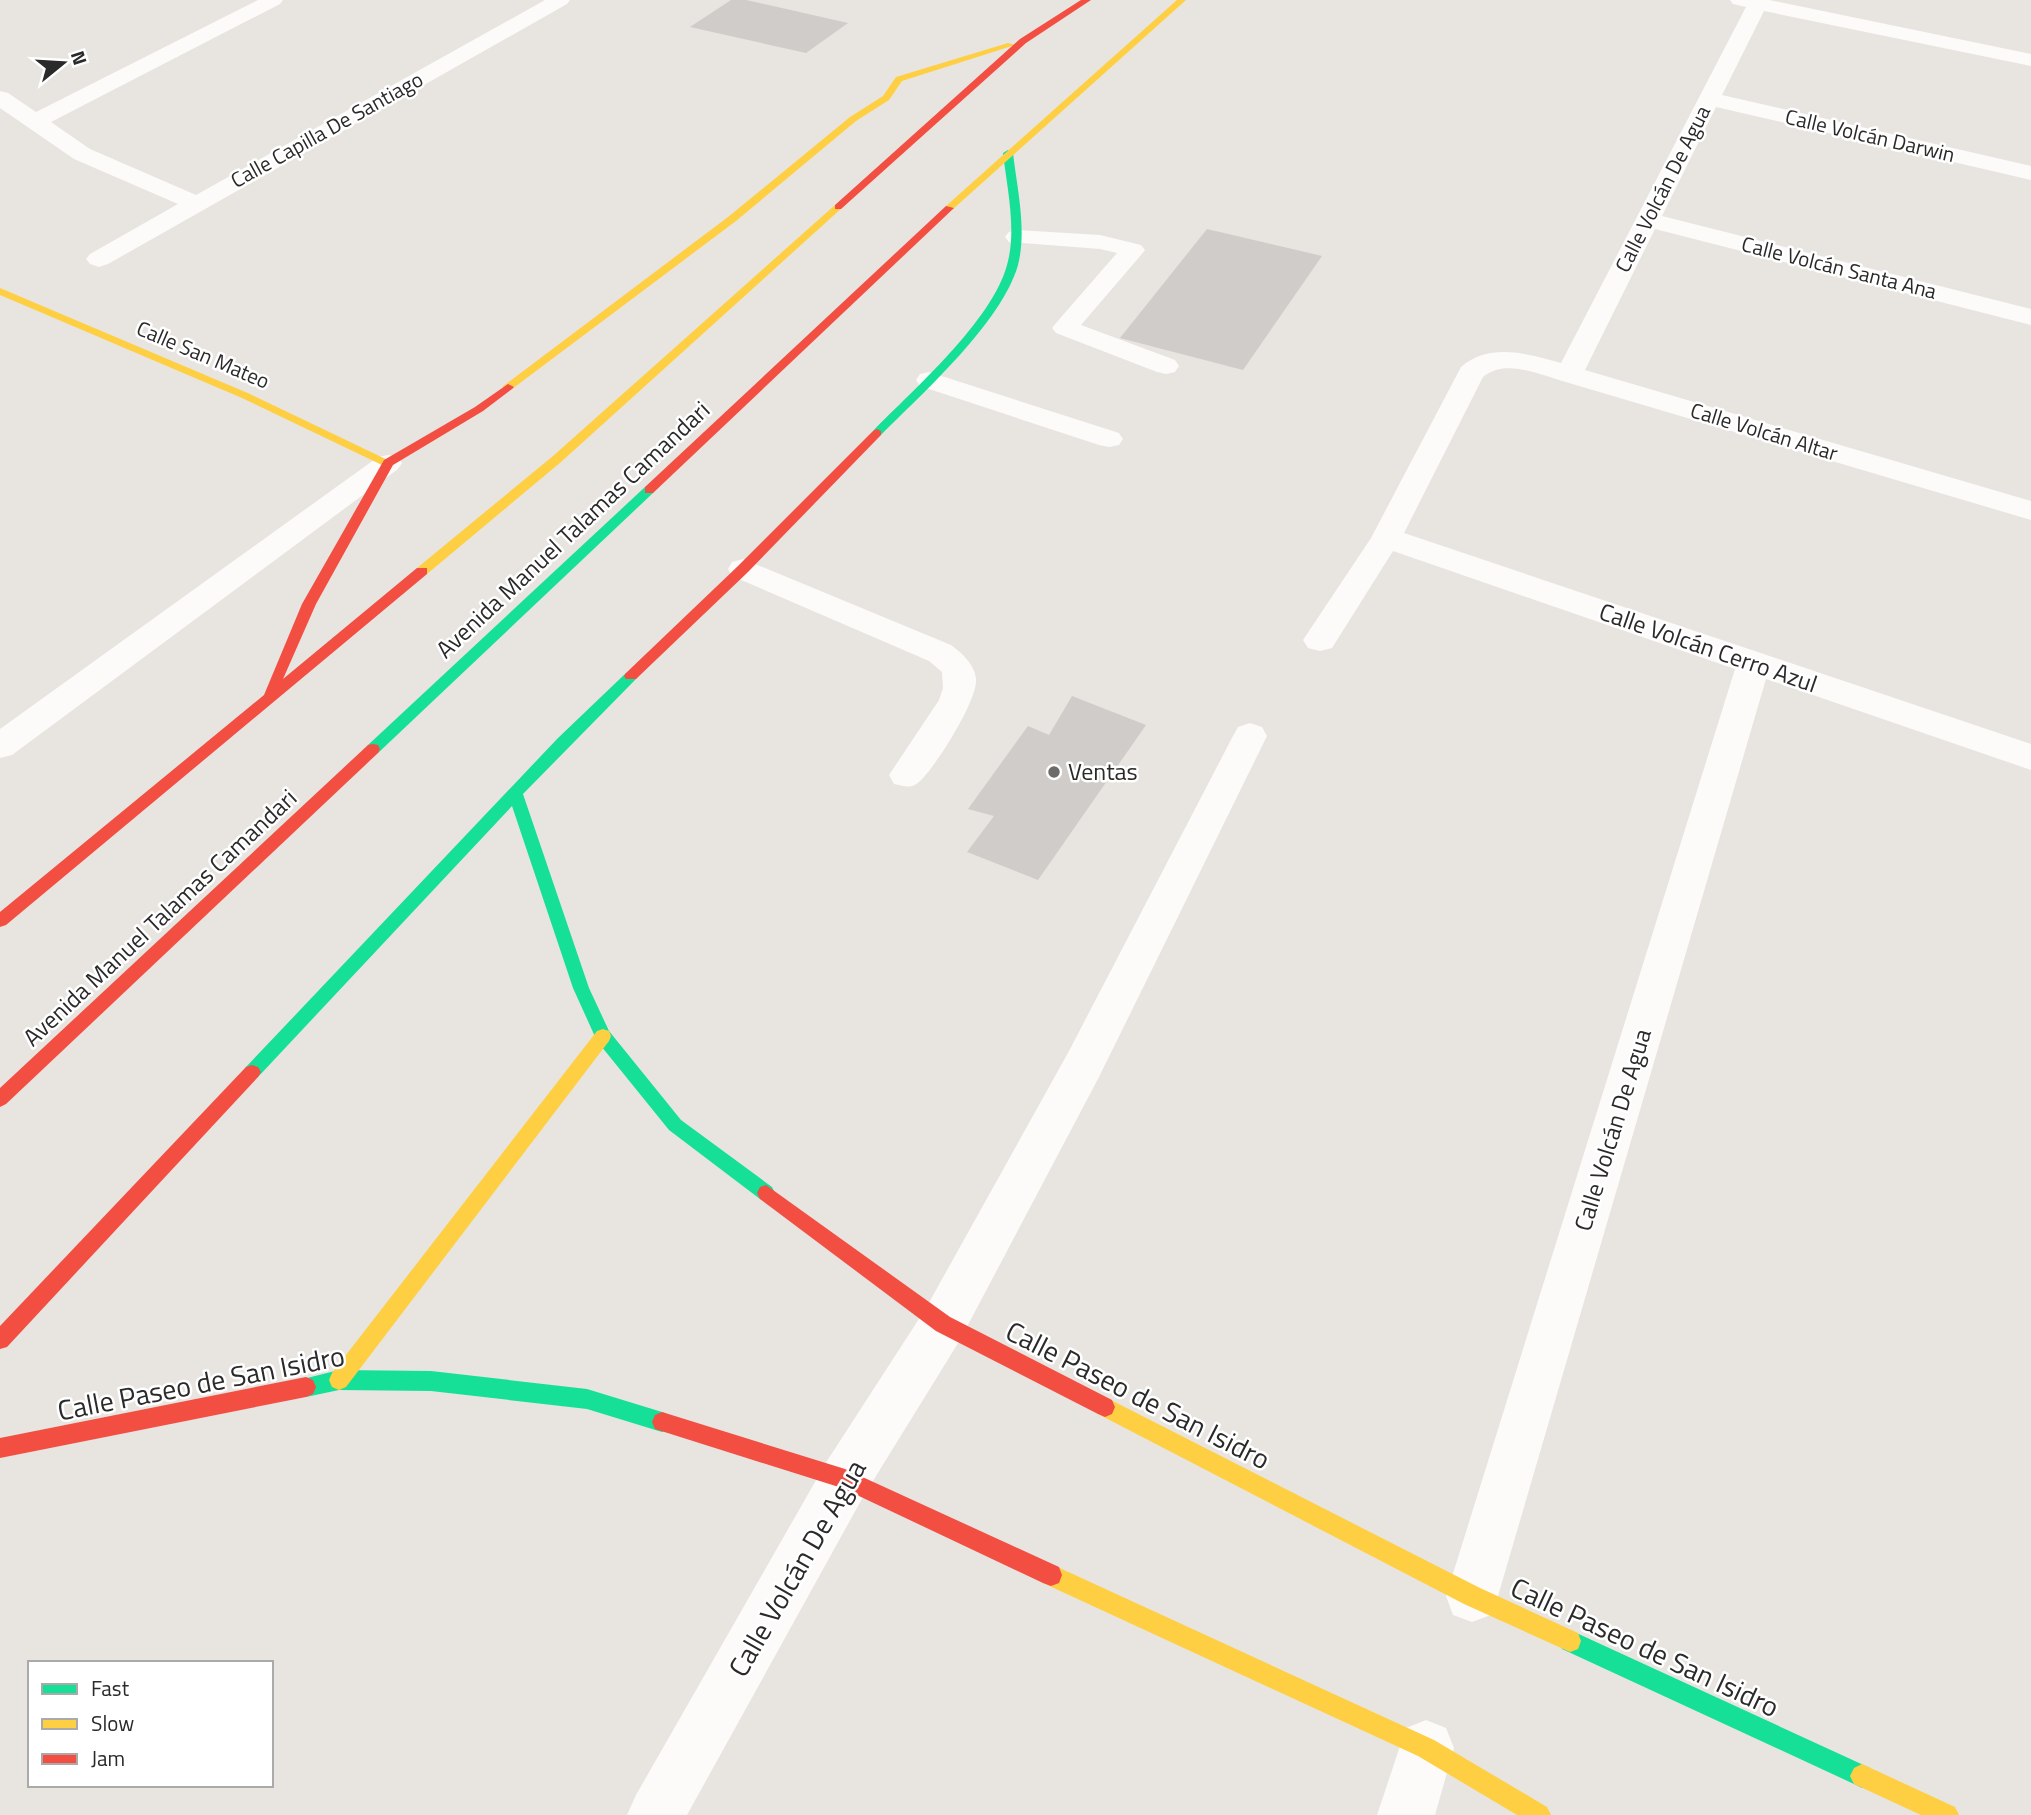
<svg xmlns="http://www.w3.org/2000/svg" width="2031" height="1815" viewBox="0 0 2031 1815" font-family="'Titillium Web',sans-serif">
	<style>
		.building { fill: #cfccc9 }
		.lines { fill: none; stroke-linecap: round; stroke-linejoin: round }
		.lane { fill: #fcfbfa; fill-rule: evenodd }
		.street { fill: #fcfbfa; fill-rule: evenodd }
		.fast { fill: #16e098; fill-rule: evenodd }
		.slow { fill: #ffcf43; fill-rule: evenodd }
		.jam { fill: #f24e42; fill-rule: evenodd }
		.poi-dot { fill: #6c6b6a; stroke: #fff; stroke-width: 2.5 }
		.labels { text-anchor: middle; stroke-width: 5; stroke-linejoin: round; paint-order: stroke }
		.far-street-label { font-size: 21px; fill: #2a2a2a; stroke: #fff }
		.street-label { font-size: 24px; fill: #2a2a2a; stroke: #fff }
		.poi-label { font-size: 24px; fill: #2a2a2a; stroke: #fff; text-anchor: start }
		.near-street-label { font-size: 28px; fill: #2a2a2a; stroke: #fff }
	</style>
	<rect width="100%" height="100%" fill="#e8e4e0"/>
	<g class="building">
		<path d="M731,0H746L848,23L806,53L690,27Z"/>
		<path d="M1207,229L1322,256L1243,370L1120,338Z"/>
		<path d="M1072,696L1146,725L1038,880L967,852L994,816L968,809L1028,726L1049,735Z"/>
	</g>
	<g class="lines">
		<g class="lane">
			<path d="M1017,230L1100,235L1141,245L1145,250L1141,255L1081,325L1175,360L1179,366L1175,372L1166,374L1157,372L1056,333L1052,328L1056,323L1117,253L1100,249L1009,242L1005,237L1009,232Z"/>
			<path d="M929,372L1119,433L1123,439L1119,445L1109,447L1099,445L920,386L916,380L920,374Z"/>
			<path d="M388,455L398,457L402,463L398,469L12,755L0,758V729L378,457Z"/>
			<path d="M743,559L951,645C962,653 975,665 976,679C978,700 935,768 919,782C912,789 903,786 894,784L889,775L939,700L943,688L942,672L929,661L732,576L728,569L732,562Z"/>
		</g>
		<g class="street">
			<path d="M258,0H283L280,4L51,122L90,149L196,195L545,0H570L567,4L108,264L99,267L90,264L86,259L90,254L178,204L74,159L0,108V91L8,93L36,112Z"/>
			<path d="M1730,0H1769L2031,54V66L1764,11L1722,95L2031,166V180L1716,107L1662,216L2031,309V325L1655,229L1585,370L2031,501V520L1559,380C1535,373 1504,359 1483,377L1404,533L2031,744V770L1766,679L1498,1596L1491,1615L1472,1622L1453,1615L1446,1596L1735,669L1393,551L1332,648L1320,651L1308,648L1303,640L1371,538L1461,367C1490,342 1528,354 1561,363L1746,7L1733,4Z"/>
			<path d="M1250,723L1262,727L1267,736L1099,1077L960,1340L863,1497L687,1815H627L636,1795L827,1461L926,1308L1069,1051L1233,736L1238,727Z"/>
			<path d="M1426,1720L1446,1728L1454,1748L1435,1815H1377L1406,1728Z"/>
		</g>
		<g class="fast">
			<path d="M1008,150L1013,153C1017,188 1027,230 1018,265C1002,322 923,393 881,435H873V431C914,389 992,321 1007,265C1017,230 1007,188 1003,153Z"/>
			<path d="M649,486L655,490L653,493L378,753H368L366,749L368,745L645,487Z"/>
			<path d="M631,671L638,676L636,679L523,794L589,988L609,1031L681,1120L772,1187L775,1193L772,1199L766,1201L760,1199L669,1130L597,1041L573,988L512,806L258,1077L252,1079L246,1077L243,1072L246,1067L558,738L626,673Z"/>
			<path d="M339,1370L431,1371L587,1389L662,1412L669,1415L672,1422L669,1429L662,1432L587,1409L431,1391L339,1390L306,1397L299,1394L296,1387L299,1380Z"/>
			<path d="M1570,1630L1870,1768L1874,1776L1870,1784L1862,1788L1854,1784L1562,1649L1559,1641L1562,1633Z"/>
		</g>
		<g class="slow">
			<path d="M1177,0H1186L952,210H946V206Z"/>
			<path d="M1008,43L1015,45L902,81L889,100L856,121L736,221L512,389L502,387L728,217L850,117L883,96L896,77Z"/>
			<path d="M835,205L843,207L561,462L427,574H417V568L553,456Z"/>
			<path d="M0,288L250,394L394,463L388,467L384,466L242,398L0,295Z"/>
			<path d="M603,1029L609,1031L611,1036L609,1041L346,1387L339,1390L332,1387L329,1380L332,1373L597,1031Z"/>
			<path d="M1105,1397L1480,1588L1578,1633L1581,1641L1578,1649L1570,1652L1464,1604L1098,1414L1095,1407L1098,1400Z"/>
			<path d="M1051,1564L1434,1740L1547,1807L1551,1815H1517L1418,1756L1043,1583L1040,1575L1043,1567Z"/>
			<path d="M1862,1764L1955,1807L1959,1815H1921L1854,1784L1850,1776L1854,1768Z"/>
		</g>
		<g class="jam">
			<path d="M1081,0H1091L1026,43L841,209H835V205L1020,39Z"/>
			<path d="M946,206L954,208L653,493H645V487Z"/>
			<path d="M508,384L514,387L512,389L483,411L393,465L316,604L283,679L417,568H427V574L6,925L0,927V912L264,695L302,604L384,460L475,407Z"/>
			<path d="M877,429L881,431V435L748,572L636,679H626L624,676L626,673L738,566L873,431Z"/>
			<path d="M373,744L378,745L380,749L378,753L6,1104L0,1107V1088L368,745Z"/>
			<path d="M252,1065L258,1067L261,1072L258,1077L7,1347L0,1349V1326L246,1067Z"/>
			<path d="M766,1185L950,1317L1112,1400L1115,1407L1112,1414L1105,1417L1098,1414L936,1331L760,1199L757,1193L760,1187Z"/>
			<path d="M306,1377L313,1380L316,1387L313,1394L306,1397L0,1458V1438Z"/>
			<path d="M662,1412L845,1469L1059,1567L1062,1575L1059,1583L1051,1586L1043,1583L842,1488L655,1429L652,1422L655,1415Z"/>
		</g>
	</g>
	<circle class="poi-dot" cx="1054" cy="772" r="7"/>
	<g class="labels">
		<g class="far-street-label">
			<text transform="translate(327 130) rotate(-29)" y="7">Calle Capilla De Santiago</text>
			<text transform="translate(1870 136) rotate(13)" y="7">Calle Volcán Darwin</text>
			<text transform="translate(1663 189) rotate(-63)" y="7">Calle Volcán De Agua</text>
			<text transform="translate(1839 268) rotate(14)" y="7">Calle Volcán Santa Ana</text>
			<text transform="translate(203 355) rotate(23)" y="7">Calle San Mateo</text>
			<text transform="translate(1764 432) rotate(17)" y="7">Calle Volcán Altar</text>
		</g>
		<g class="street-label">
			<text transform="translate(573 530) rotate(-43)" y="8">Avenida Manuel Talamas Camandari</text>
			<text transform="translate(1708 648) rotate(19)" y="8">Calle Volcán Cerro Azul</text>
			<text transform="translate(160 918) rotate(-43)" y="8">Avenida Manuel Talamas Camandari</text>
			<text transform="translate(1613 1130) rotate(-73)" y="8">Calle Volcán De Agua</text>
		</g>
		<g class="poi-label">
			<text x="1068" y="780">Ventas</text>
		</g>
		<g class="near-street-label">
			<text transform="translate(201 1383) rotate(-11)" y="10">Calle Paseo de San Isidro</text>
			<text transform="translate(1138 1395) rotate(27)" y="10">Calle Paseo de San Isidro</text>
			<text transform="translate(797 1568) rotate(-60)" y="10">Calle Volcán De Agua</text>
			<text transform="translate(1645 1647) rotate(25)" y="10">Calle Paseo de San Isidro</text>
		</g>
	</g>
	<rect x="28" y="1661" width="245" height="126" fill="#ffffff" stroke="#aaaaaa" stroke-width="2"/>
	<rect x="42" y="1684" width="35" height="10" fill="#16e098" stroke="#aaaaaa" stroke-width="2"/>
	<text x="91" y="1696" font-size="21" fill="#2a2a2a">Fast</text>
	<rect x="42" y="1719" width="35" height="10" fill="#ffcf43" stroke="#aaaaaa" stroke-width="2"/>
	<text x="91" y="1731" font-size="21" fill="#2a2a2a">Slow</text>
	<rect x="42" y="1754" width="35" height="10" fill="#f24e42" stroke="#aaaaaa" stroke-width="2"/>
	<text x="91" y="1766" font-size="21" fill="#2a2a2a">Jam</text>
	<g transform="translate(63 63) rotate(72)" stroke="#ffffff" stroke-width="5" paint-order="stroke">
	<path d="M0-5L12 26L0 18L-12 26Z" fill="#2a2a2a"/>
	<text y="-10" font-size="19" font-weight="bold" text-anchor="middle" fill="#2a2a2a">N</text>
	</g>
</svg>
